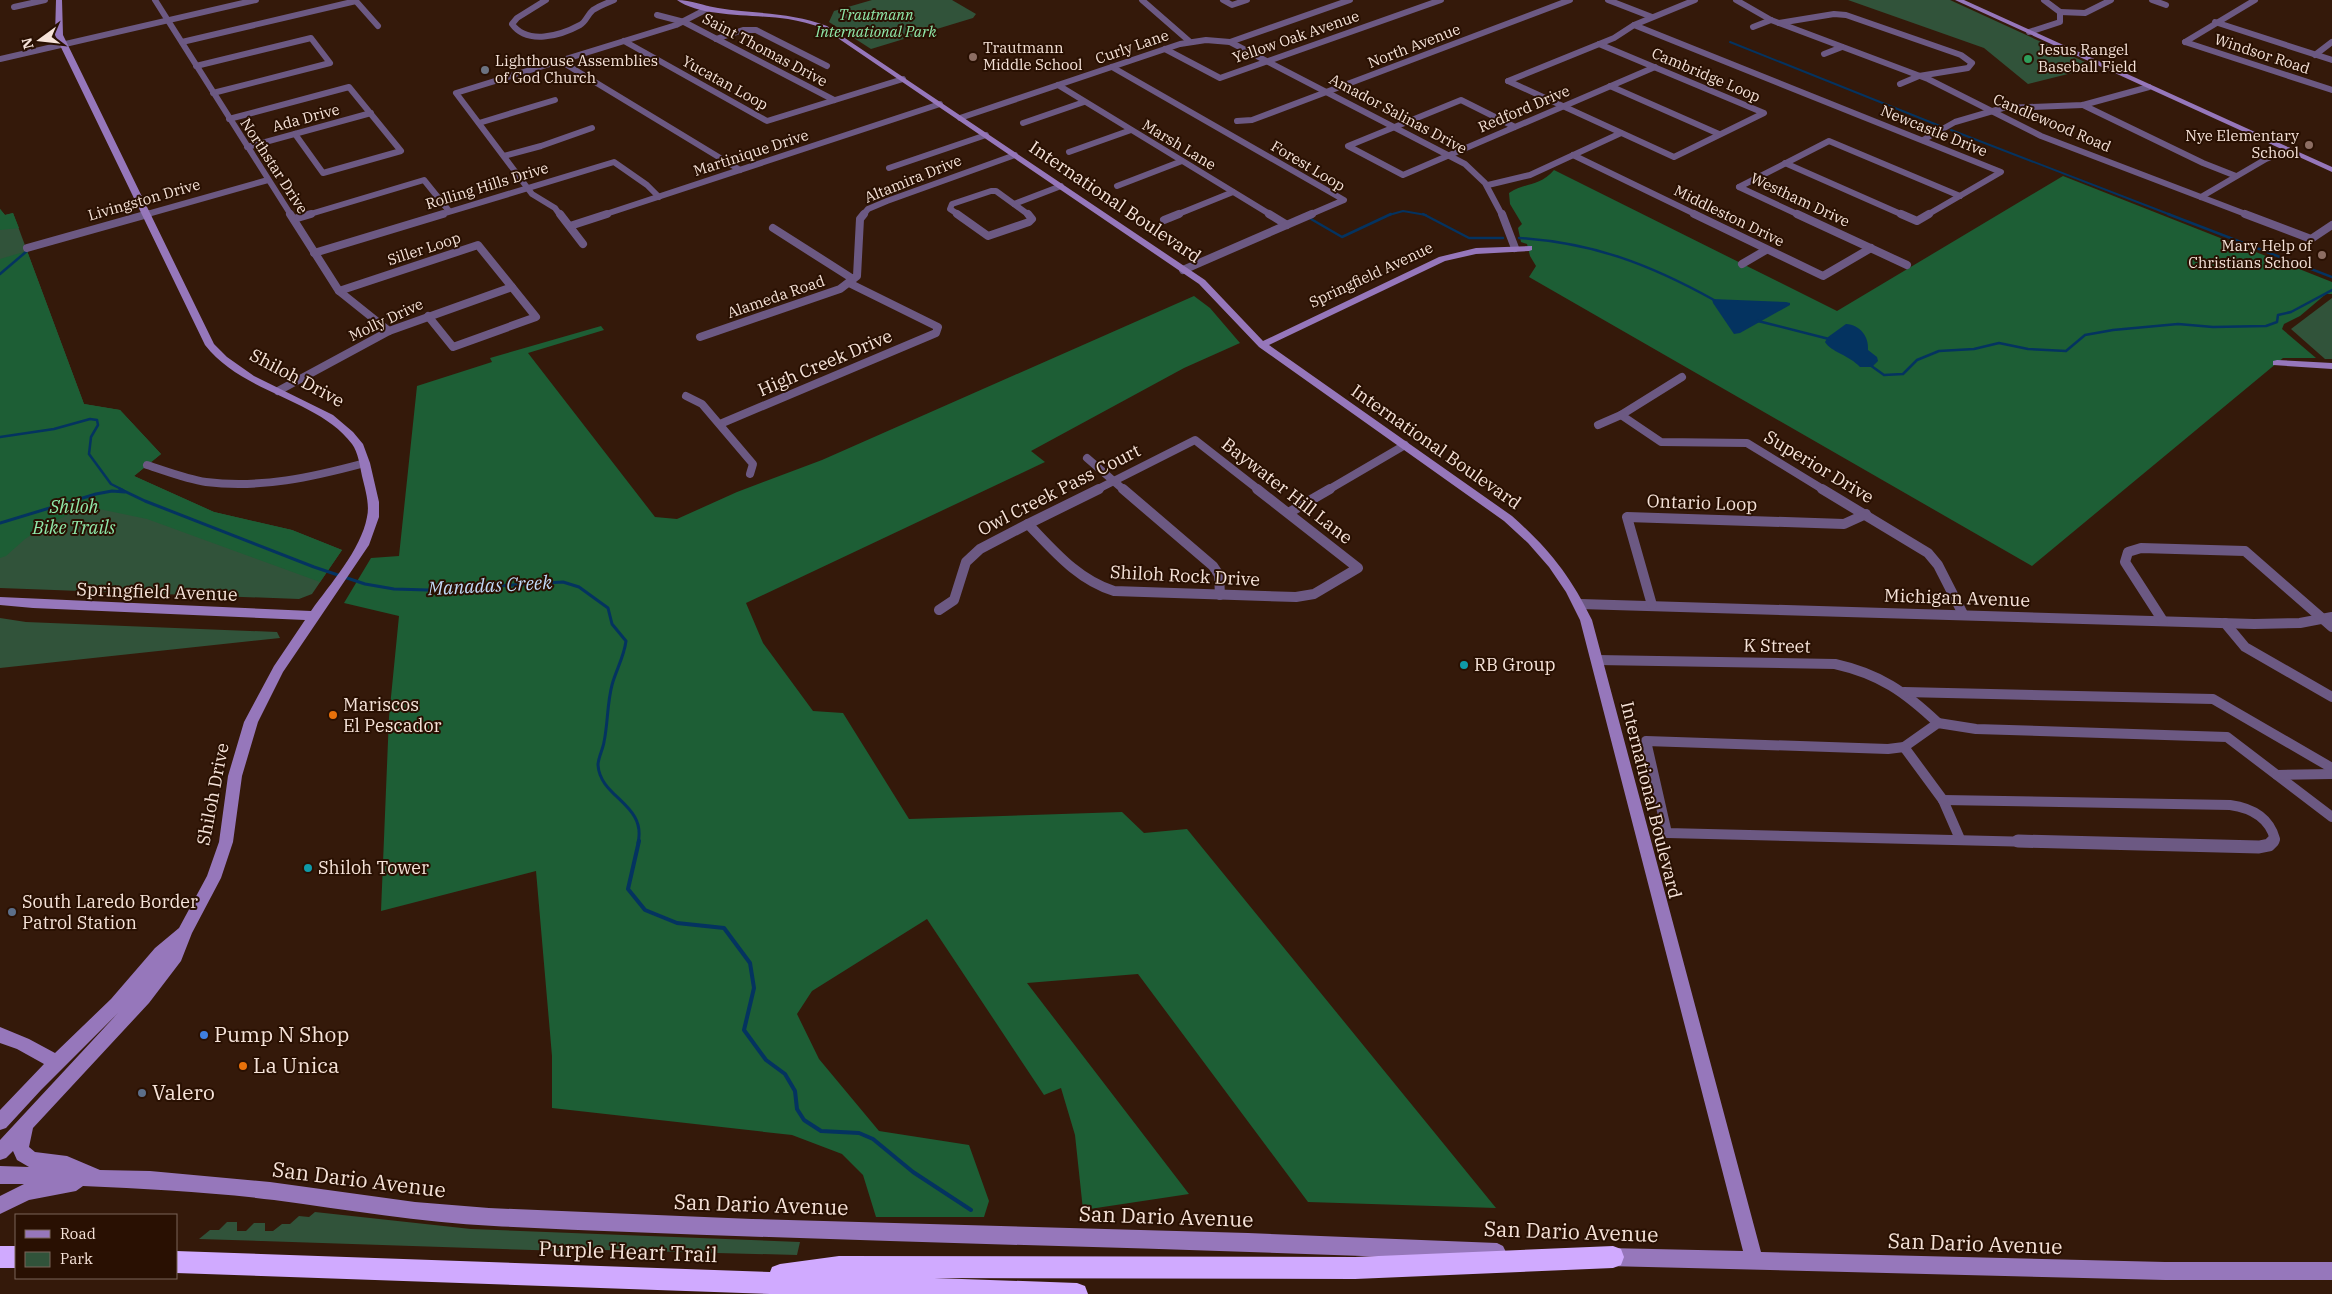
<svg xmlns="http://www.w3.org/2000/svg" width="2332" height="1294" viewBox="0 0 2332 1294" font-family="'IBM Plex Serif',serif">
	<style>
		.green { fill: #31533a }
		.forest { fill: #1d5e35 }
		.water { fill: #043360 }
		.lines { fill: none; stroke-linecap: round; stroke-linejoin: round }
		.stream-far3 { stroke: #043360; stroke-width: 2 }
		.stream-far2 { stroke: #043360; stroke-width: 2.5 }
		.stream-far1 { stroke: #043360; stroke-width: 3 }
		.stream { stroke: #043360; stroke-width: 4 }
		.street-far3 { stroke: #6c5983; stroke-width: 6 }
		.street-far2 { stroke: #6c5983; stroke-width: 8 }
		.street-far1 { stroke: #6c5983; stroke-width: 10 }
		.street { stroke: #6c5983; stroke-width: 13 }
		.secondary { fill: #9677bb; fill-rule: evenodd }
		.highway { fill: #d0aaff; fill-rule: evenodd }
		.education-dot { fill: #8d6e63; stroke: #291002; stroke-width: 2 }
		.leisure-dot { fill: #2e9e5b; stroke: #291002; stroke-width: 2 }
		.worship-dot { fill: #6b7280; stroke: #291002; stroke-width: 2 }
		.culture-dot { fill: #0f9aa8; stroke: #291002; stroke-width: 2 }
		.food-dot { fill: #e8710a; stroke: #291002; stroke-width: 2 }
		.service-dot { fill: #5c6f8a; stroke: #291002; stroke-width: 2 }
		.shop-dot { fill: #3f7fe0; stroke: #291002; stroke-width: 2 }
		.labels { text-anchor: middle; stroke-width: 4; stroke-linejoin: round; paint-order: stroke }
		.far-park-label { font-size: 15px; font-style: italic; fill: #90e9aa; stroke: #291002 }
		.far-street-label { font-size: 15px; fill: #f6e3d9; stroke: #291002 }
		.far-poi-label { font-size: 15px; fill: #f6e3d9; stroke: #291002; text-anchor: start }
		.street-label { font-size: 18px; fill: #f6e3d9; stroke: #291002 }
		.park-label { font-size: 18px; font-style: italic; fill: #90e9aa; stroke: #291002 }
		.poi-label { font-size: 18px; fill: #f6e3d9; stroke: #291002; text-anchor: start }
		.water-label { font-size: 19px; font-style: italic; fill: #c1daf8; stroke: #291002 }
		.near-poi-label { font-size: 21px; fill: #f6e3d9; stroke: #291002; text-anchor: start }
		.near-street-label { font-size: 21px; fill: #f6e3d9; stroke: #291002 }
	</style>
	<rect width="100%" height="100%" fill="#34190a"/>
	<g class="green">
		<path d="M872,0H952L976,14L973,18L871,49L829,22L834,11Z"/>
		<path d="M1848,0H1950L2096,67L2028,84L1984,48Z"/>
		<path d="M0,209L5,215L13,213L84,404L120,410L161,454L134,476L214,512L292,530L342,550L312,594L299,599L0,588Z"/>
		<path d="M2332,298V359H2325L2291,329Z"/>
		<path d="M0,618L26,622L277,632L280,638L0,668Z"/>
		<path d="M315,1212L471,1229L800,1242L797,1255L566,1249L565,1251L199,1239L210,1230H219L227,1222H237V1231H246L254,1223H265V1231H273L282,1224H290L299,1216L309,1217Z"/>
	</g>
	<g class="forest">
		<path d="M1554,170L1837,311L2063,176L2332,282V294H2326L2300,316L2284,324L2282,329L2316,358H2283L2032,566L1529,277L1536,266L1530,256L1527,244L1521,242L1518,228L1522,224L1510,204L1509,193C1526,182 1539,187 1554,170Z"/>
		<path d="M0,209L5,215L13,213L19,228L0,230Z"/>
		<path d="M27,251L84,404L120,410L161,454L134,476L214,512L292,530L342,550L320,582L147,519L99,509L70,514L52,522L25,539L6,556L0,558V259Z"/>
		<path d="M1194,296L1210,308L1240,343L1184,368L1031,451L1045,462L746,603L763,643L813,711L843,713L909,819L1122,812L1144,833L1187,829L1496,1208L1308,1202L1138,974L1027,983L1189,1194L1083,1210L1075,1135L1061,1088L1044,1095L927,919L812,991L797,1014L819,1059L879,1131L969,1145L989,1201L984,1217H876L863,1175L842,1154L792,1135L552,1108V1056L536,871L381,911L389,717L399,616L344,603L371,558L399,556L417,386L492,362L490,358L601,326L604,330L528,353L655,517L677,519L737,492L822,460Z"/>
	</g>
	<g class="water">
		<path d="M1712,299L1786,302L1790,303V305L1740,333L1734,334L1713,303Z"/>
		<path d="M1846,324C1860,325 1869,336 1868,350L1877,357L1878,361L1872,367H1860C1849,355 1831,352 1825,342L1828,337Z"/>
	</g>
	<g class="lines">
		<g class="stream-far3">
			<path d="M1730,42L1940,126"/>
			<path d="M1951,130L2171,215"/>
			<path d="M1389,215L1403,211L1426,215"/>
		</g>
		<g class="stream-far2">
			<path d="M1423,214L1469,238H1503"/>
			<path d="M2168,214L2332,277"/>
			<path d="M1311,219L1342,237L1391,214"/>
			<path d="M1519,238C1594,243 1649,264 1714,300"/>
			<path d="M0,274L27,251"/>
			<path d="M1758,321L1829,339"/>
			<path d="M1870,365L1884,375L1903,374L1917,360L1939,351L1974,349L1999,343L2028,349L2066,351L2085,335L2113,330L2178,324L2213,327L2266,326L2277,322L2278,315L2291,312L2332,290"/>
			<path d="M0,437L54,429L90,419L97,420L98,425L91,437L89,454L111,484L123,490"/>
		</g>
		<g class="stream-far1">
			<path d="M120,489L145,501L314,567L365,584L394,589L428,590L563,582L579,587L608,608L612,624L626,641C624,657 616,670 612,685C607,704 608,723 604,742C603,749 598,758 598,765C600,798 647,804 638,843"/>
			<path d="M0,523L96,494L112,491L125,492"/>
		</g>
		<path class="stream" d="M639,841L628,889L645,910L677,923L724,928L750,963L754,988L744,1030L766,1060L785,1074L795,1091L797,1109L804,1120L821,1131L859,1133L873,1139L913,1172L971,1210"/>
		<g class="street-far3">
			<path d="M155,0L291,215"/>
			<path d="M355,0L378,26"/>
			<path d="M546,0L517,18L512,24C527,45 560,36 580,25C586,22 587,15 593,10C599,6 607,3 614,0"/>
			<path d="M1142,0L1189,41"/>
			<path d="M1223,0L1232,5L1247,0"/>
			<path d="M1608,0L1652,17"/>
			<path d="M1736,0L1771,20L1928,79L2041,136L2248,215"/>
			<path d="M2152,0L2166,5"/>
			<path d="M14,7L45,0"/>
			<path d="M2060,12L2085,13L2111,0"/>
			<path d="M657,15L684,22L834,100"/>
			<path d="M2215,22L2332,60"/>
			<path d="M1779,23L1834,14L1846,15L1961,55L1972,63L1968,68L1919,76L1900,84"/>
			<path d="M1634,25L2001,172L1927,215"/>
			<path d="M1753,27L1771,20"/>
			<path d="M2029,32L2060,22V12L2044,0"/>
			<path d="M716,39L743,30H756L827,66"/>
			<path d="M624,41L767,121L903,79"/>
			<path d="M182,42L356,1"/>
			<path d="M1230,42L1350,0"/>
			<path d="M2185,42L2332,90"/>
			<path d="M2185,42L2255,0"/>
			<path d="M1165,49L1220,78L1441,0"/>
			<path d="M1824,54L1842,47"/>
			<path d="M2315,55L2332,42"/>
			<path d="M0,59L256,0"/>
			<path d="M562,62L740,170"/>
			<path d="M196,66L311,38L330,63L213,93"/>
			<path d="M1112,67L1344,200L1309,215"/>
			<path d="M1508,81L1674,157L1764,113L1599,44"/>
			<path d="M1508,81L1614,38L1634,25L1695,0"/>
			<path d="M1058,85L1271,215"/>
			<path d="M1610,86L1719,134"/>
			<path d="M2083,105L2203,163L2236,176"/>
			<path d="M960,118L1180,44L1206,40L1230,42L1465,164L1485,183L1502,215"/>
			<path d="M229,119L349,87L401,151L323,173L295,134"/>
			<path d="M1237,121L1252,120L1570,0"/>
			<path d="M479,123L555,100"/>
			<path d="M1023,123L1084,102"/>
			<path d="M1515,127L1461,100L1348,146L1403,175L1655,67"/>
			<path d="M1923,140L1955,122L2003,108L2083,105L2149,87"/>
			<path d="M247,147L371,113"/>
			<path d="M1069,152L1131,130"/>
			<path d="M1573,155L1697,215"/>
			<path d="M504,156L541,146L592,128"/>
			<path d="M1785,163L1903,215"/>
			<path d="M889,168L986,135"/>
			<path d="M1488,185L1530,175L1621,133"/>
			<path d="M1117,186L1182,161"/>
			<path d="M1739,187L1829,141L1960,196"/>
			<path d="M1739,187L1799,215"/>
			<path d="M2201,197L2266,159L2288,150"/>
			<path d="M1014,204L1061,186"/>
			<path d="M144,215L268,180"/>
			<path d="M307,215L424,180L449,211"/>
			<path d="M439,215L614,162L647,185L659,197"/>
			<path d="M560,215L555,208L532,194L456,93L676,25L707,9"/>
			<path d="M603,215L940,104"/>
			<path d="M863,215L868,209L887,201L1015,155"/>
			<path d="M959,215L950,209L952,204L991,191H996L1029,215"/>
			<path d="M1176,215L1233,192"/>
		</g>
		<g class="street-far2">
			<path d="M290,214L339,291L389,331"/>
			<path d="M560,214L583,244"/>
			<path d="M957,214L988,236L1029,222L1032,219L1028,214"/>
			<path d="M1269,214L1287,225"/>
			<path d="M1502,214L1515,248"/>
			<path d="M1694,214L1823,276L1871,248"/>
			<path d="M1797,214L1907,265"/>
			<path d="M1901,214L1917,221L1929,214"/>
			<path d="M2245,214L2311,239L2332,225"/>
			<path d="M294,219L311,214"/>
			<path d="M1164,220L1179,214"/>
			<path d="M570,226L607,214"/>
			<path d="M773,228L853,279"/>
			<path d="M27,248L148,214"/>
			<path d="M314,253L443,214"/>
			<path d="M1742,264L1766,250"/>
			<path d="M1183,270L1312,214"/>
			<path d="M339,291L478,245L536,317L453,347L428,316"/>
			<path d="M700,337L840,289L857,276L860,219L864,214"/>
			<path d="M278,391L389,331L512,287"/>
			<path d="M686,396L702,404L753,464L750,474"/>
			<path d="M1621,415L1661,442L1747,443L1824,490"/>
			<path d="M720,424L936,333L938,327L849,283"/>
			<path d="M1598,425L1621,415L1682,377"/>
			<path d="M1087,458L1124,490"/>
			<path d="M147,465C166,471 186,479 206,482C260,489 313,477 365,463"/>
			<path d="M1096,490L1195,440L1259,490"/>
			<path d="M1328,490L1405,445"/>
		</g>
		<g class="street-far1">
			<path d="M1123,489L1213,566L1219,575L1220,595"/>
			<path d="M1822,489L1928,553L1938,565L1963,614"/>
			<path d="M1290,512L1330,489"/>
			<path d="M1028,524C1054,551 1078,580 1114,591L1296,597L1314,594L1358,568L1257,489"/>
			<path d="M1028,524L1099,489"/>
			<path d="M1580,604L2254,624L2300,623L2332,617"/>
			<path d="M1652,605L1627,517L1844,524L1866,514"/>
			<path d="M939,610L954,600L966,562L980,549L1028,524"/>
			<path d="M2163,621L2125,562L2128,552L2141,548L2245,551L2332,627"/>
			<path d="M2225,623L2245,647L2332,697"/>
			<path d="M1597,660L1835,664C1880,674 1905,692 1938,723"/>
			<path d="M1904,692L2213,699L2332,768"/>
			<path d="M1904,747L1938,723L1976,729L2227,737L2332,817"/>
			<path d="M2277,775L2332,774"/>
			<path d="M1943,800L2230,805C2252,808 2269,817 2275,839L2271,843"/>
			<path d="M1943,800L1960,839"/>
			<path d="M1943,800L1904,747L1888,749L1646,741L1667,833L2071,843"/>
		</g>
		<path class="street" d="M2018,841L2259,847L2269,845L2273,841"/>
		<g class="secondary">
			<path d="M56,0H62L63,35L214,344L227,357L254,376L333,415L353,432L363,444L370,463L379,502V517L369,545L283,672L258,722L242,776L233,842L221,878L192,933L181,961L149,1003L33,1128L29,1147L35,1152L67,1156L100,1170L150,1171L270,1182L415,1202L489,1208L752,1219L1248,1233L1497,1243L1503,1246L1506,1252L1503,1258L1497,1261C1163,1247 828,1242 494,1226C420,1222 347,1210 274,1200C211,1192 147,1189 83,1186L76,1191L29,1200L0,1214V1196L24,1184H0V1166L29,1167L17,1160L13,1151L6,1158L0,1160V1140L118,1013L41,1090L6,1128L0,1130V1110L44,1064L17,1049L0,1043V1027L29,1039L55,1053L111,999L155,948L179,928L207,876L219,842L228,776L244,722L274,666L305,620L33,608L0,605V597L311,611C330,584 361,550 367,517C370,504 365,489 362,476C360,466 358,452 352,444C319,399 243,394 205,345L55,35Z"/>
			<path d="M677,0C691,0 704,6 718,8C755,14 791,12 827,26L1205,280L1263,341L1439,257L1476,248L1532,246V250L1529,251L1476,254L1445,261L1269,345L1512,516C1549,549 1570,575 1592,620L1761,1252L2165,1262H2332V1280H2165L1607,1266L1601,1263L1598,1257L1601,1251L1607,1248L1743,1251L1580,620L1566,592L1549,567L1528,543L1504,521L1259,347L1199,284L823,28C811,24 800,21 788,19C757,14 702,18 677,0Z"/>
			<path d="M1955,0H1964L2332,167V172Z"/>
			<path d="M2277,360L2332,363V369L2273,365V361Z"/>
		</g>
		<g class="highway">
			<rect x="0" y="1246" width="16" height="22"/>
			<path d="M1613,1246L1621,1249L1624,1257L1621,1265L1613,1268L1355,1279L934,1278L1077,1283L1085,1286L1088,1294H770L176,1273V1251L770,1272L772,1267L780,1264L839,1256L1355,1257Z"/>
		</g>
	</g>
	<g class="education-dot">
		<circle cx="973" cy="57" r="5"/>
		<circle cx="2309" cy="145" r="5"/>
		<circle cx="2322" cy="255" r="5"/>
	</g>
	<circle class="leisure-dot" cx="2028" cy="59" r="5"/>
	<circle class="worship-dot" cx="485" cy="70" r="5"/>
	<g class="culture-dot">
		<circle cx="1464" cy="665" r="5"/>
		<circle cx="308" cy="868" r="5"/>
	</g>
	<g class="food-dot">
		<circle cx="333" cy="715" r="5"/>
		<circle cx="243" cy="1066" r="5"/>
	</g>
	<g class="service-dot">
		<circle cx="12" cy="912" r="5"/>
		<circle cx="142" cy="1093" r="5"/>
	</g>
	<circle class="shop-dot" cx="204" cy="1035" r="5"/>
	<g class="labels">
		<g class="far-park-label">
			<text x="876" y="20">Trautmann<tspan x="876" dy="17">International Park</tspan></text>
		</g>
		<g class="far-street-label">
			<text transform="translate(1296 37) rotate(-19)" y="5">Yellow Oak Avenue</text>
			<text transform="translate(1414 46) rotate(-21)" y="5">North Avenue</text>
			<text transform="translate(1132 47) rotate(-19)" y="5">Curly Lane</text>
			<text transform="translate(765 50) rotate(28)" y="5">Saint Thomas Drive</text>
			<text transform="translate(2262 54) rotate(18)" y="5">Windsor Road</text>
			<text transform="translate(1706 75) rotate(23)" y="5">Cambridge Loop</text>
			<text transform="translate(725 83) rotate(29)" y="5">Yucatan Loop</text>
			<text transform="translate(1524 109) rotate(-23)" y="5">Redford Drive</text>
			<text transform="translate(1398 114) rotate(28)" y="5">Amador Salinas Drive</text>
			<text transform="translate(306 118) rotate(-15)" y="5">Ada Drive</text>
			<text transform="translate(2052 123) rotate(23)" y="5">Candlewood Road</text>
			<text transform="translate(1934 131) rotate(22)" y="5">Newcastle Drive</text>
			<text transform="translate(1179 145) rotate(31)" y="5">Marsh Lane</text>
			<text transform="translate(751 153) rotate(-18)" y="5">Martinique Drive</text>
			<text transform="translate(274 166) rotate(57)" y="5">Northstar Drive</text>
			<text transform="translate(1308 166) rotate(31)" y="5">Forest Loop</text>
			<text transform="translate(913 179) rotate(-22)" y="5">Altamira Drive</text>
			<text transform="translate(487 186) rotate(-17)" y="5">Rolling Hills Drive</text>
			<text transform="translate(144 200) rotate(-16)" y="5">Livingston Drive</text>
			<text transform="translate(1800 200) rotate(25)" y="5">Westham Drive</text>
			<text transform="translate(1729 216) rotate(26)" y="5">Middleston Drive</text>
			<text transform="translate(424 249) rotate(-18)" y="5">Siller Loop</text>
			<text transform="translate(1371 275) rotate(-25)" y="5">Springfield Avenue</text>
			<text transform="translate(776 297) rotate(-19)" y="5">Alameda Road</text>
			<text transform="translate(386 320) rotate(-25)" y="5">Molly Drive</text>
		</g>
		<g class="far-poi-label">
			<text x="983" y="53">Trautmann<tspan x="983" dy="17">Middle School</tspan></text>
			<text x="2038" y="55">Jesus Rangel<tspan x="2038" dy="17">Baseball Field</tspan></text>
			<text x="495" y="66">Lighthouse Assemblies<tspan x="495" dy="17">of God Church</tspan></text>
			<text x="2299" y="141" text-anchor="end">Nye Elementary<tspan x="2299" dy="17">School</tspan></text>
			<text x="2312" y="251" text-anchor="end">Mary Help of<tspan x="2312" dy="17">Christians School</tspan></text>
		</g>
		<g class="street-label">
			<text transform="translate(1115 202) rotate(34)" y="6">International Boulevard</text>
			<text transform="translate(825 363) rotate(-23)" y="6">High Creek Drive</text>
			<text transform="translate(297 378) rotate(28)" y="6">Shiloh Drive</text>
			<text transform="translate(1436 447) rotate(35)" y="6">International Boulevard</text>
			<text transform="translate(1819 467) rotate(31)" y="6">Superior Drive</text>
			<text transform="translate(1059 490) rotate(-27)" y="6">Owl Creek Pass Court</text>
			<text transform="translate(1287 491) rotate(38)" y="6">Baywater Hill Lane</text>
			<text transform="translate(1702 503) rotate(2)" y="6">Ontario Loop</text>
			<text transform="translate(1185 576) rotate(3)" y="6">Shiloh Rock Drive</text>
			<text transform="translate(157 592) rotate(2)" y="6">Springfield Avenue</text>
			<text transform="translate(1957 598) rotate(2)" y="6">Michigan Avenue</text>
			<text transform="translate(1777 646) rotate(1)" y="6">K Street</text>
			<text transform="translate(213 794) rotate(-79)" y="6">Shiloh Drive</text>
			<text transform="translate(1651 800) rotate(76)" y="6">International Boulevard</text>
		</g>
		<g class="park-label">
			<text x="74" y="513">Shiloh<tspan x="74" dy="21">Bike Trails</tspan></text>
		</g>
		<g class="poi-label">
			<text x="1474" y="671">RB Group</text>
			<text x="343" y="711">Mariscos<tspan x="343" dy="21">El Pescador</tspan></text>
			<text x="318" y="874">Shiloh Tower</text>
			<text x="22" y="908">South Laredo Border<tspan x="22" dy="21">Patrol Station</tspan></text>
		</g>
		<g class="water-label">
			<text transform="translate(490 585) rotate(-3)" y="7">Manadas Creek</text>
		</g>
		<g class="near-poi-label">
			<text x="214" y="1042">Pump N Shop</text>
			<text x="253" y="1073">La Unica</text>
			<text x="152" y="1100">Valero</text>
		</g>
		<g class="near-street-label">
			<text transform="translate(359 1180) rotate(7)" y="7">San Dario Avenue</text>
			<text transform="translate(761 1205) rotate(2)" y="7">San Dario Avenue</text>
			<text transform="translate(1166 1217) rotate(2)" y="7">San Dario Avenue</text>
			<text transform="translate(1571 1232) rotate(2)" y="7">San Dario Avenue</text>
			<text transform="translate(1975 1244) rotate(2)" y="7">San Dario Avenue</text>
			<text transform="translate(628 1252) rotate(2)" y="7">Purple Heart Trail</text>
		</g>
	</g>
	<rect x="15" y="1214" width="162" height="65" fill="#291002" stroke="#7b6458"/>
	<rect x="25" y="1230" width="25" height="8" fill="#9677bb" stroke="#7b6458"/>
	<text x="60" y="1239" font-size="15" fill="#f6e3d9">Road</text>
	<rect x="25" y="1252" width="25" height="15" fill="#31533a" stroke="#7b6458"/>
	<text x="60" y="1264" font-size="15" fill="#f6e3d9">Park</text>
	<g transform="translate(40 40) rotate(255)" stroke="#291002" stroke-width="4" paint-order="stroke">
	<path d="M0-4L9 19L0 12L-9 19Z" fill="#f6e3d9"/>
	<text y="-8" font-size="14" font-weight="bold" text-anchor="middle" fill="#f6e3d9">N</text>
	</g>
</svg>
